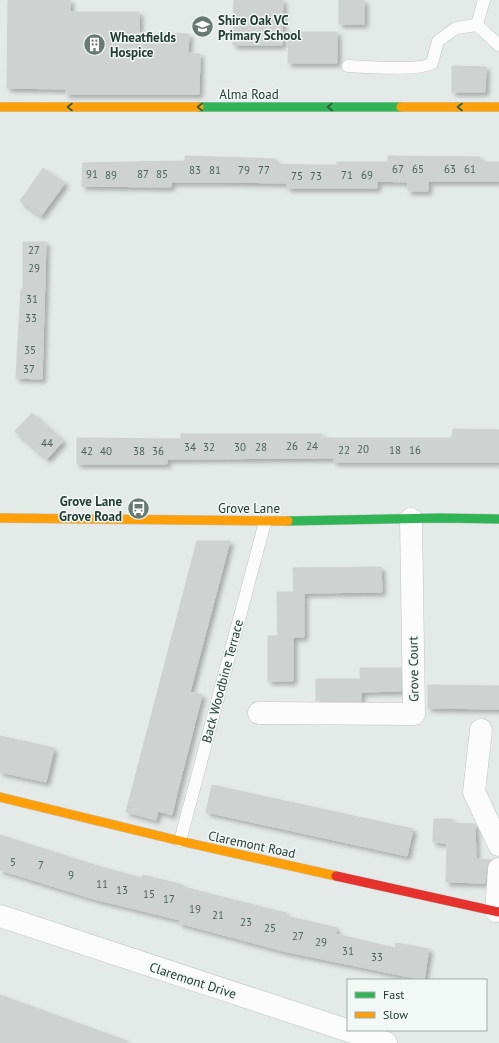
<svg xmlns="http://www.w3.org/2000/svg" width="499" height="1043" viewBox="0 0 499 1043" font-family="'PT Sans',sans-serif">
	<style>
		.building { fill: #ced3d1; stroke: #cdd2d0; filter: url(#shadow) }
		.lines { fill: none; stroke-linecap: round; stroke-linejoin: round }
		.lane-casing { stroke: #c1c7c4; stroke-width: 13 }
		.street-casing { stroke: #c1c7c4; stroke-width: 23 }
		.fast-casing { stroke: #bfc7c4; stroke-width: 10 }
		.slow-casing { stroke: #bfc7c4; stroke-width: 10 }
		.jam-casing { stroke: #bfc7c4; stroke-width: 10 }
		.lane { stroke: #fbfcfb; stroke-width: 12 }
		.street { stroke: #fbfcfb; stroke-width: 22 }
		.fast { stroke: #30b455; stroke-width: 9 }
		.slow { stroke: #ff9f0a; stroke-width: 9 }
		.jam { stroke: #e5322d; stroke-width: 9 }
		.oneway { stroke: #26603f }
		.labels { text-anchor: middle; stroke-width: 3; stroke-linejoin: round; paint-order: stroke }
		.number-label { font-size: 11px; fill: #4d625c }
		.poi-label { font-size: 13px; font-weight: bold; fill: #223c35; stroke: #f2f8f5; text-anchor: start }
		.street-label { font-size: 13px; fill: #223c35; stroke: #f2f8f5 }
	</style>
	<defs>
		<filter id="shadow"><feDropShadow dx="3.5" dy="3.5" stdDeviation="2" flood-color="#0004"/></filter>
	</defs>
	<rect width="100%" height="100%" fill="#e4eae7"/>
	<g class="building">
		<path d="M8,0H70V12H139V33L189,34L188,53L200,54L199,94H66V89L7,88Z"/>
		<path d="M234,0H283L282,45H233Z"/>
		<rect x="339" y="0" width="25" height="24"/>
		<path d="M289,32H337V63H288Z"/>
		<path d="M452,66L486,67L485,92H452Z"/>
		<path d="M185,156L275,159V164L306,165H337V162H388V156L480,157V162H499V181H428V191H408V182L377,181V188H287V183L225,182H171V187L82,186L83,163L185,161Z"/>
		<path d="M43,168L65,183L41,216L20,201Z"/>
		<path d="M23,242H46L42,379L16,378L21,289H23Z"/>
		<path d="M32,413L63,441L47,459L15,431Z"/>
		<path d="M453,429L499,430V462H334V458L167,459V464H77V438L181,439V434H322V438H452Z"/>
		<path d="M197,541H230L190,692L202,695L176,797L172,815L158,811L156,820L126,812Z"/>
		<path d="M381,567L382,592L304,593V637H293V681H268V636H278L277,592H294L293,568Z"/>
		<path d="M360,668H401V691L361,692Z"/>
		<rect x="316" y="679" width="45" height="22"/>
		<path d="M428,685L499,686V709L428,708Z"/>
		<path d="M0,736L54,748L46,782L0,772Z"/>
		<path d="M212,785L413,829L407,856L206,812Z"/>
		<path d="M434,819H452V823L475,824L476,859L491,860L487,868L485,883L446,882L447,843L433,842Z"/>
		<path d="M0,835L101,867L142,878L143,875L183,885V887L286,913V916L337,928L335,934L395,948L396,943L429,949L424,980L283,951L179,923L180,920L94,899L0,870Z"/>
		<path d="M0,995L127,1041L126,1043H0Z"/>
	</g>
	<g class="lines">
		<defs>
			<g id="lane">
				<path d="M484,0L477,25L499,45"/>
				<path d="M348,66C363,67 423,71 432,63L438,41L456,28L477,25"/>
				<path d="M180,841L265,522"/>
			</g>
			<g id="street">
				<path d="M259,713L414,714L411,519"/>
				<path d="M481,730L474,792L499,845"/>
				<path d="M496,911L499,869"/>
				<path d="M0,916L386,1043"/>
			</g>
			<g id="fast">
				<path d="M199,107H401"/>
				<path d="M288,521L440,518L499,519"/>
			</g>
			<g id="slow">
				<path d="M0,107H199"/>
				<path d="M401,107H499"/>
				<path d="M0,518L288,521"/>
				<path d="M0,797L180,841L336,876"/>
			</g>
			<path id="jam" d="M336,876L499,912"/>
		</defs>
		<use href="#lane" class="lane-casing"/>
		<use href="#street" class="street-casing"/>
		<use href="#fast" class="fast-casing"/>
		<use href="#slow" class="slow-casing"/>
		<use href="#jam" class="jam-casing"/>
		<use href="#lane" class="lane"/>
		<use href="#street" class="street"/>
		<use href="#fast" class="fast"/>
		<use href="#slow" class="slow"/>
		<use href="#jam" class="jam"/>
	</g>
	<defs><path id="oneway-chevron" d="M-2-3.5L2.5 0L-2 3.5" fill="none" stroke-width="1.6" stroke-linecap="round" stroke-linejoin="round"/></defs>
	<g class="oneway">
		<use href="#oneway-chevron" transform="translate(70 107) rotate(180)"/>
		<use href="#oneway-chevron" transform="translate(200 107) rotate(180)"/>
		<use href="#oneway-chevron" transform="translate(330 107) rotate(180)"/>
		<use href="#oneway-chevron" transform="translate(460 107) rotate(180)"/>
	</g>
	<defs>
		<symbol id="school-disc" viewBox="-11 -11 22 22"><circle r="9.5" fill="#667973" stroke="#f2f8f5"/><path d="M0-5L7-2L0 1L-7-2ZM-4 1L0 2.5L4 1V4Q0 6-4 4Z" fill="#fff"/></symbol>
		<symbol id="building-disc" viewBox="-11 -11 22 22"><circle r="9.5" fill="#667973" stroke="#f2f8f5"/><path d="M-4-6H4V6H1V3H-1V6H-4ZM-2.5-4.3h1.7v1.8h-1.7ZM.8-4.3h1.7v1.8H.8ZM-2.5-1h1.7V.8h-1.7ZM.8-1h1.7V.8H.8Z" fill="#fff"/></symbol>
		<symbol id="bus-disc" viewBox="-11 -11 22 22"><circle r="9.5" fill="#667973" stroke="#f2f8f5"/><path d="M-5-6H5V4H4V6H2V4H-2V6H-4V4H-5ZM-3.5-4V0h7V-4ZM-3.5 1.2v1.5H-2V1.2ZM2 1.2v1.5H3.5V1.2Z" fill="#fff"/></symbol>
	</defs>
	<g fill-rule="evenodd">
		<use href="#school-disc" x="190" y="14" width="25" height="25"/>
		<use href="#building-disc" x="82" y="32" width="25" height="25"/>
		<use href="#bus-disc" x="126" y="496" width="25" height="25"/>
	</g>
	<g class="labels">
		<g class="number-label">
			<text x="398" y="173">67</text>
			<text x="418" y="173">65</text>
			<text x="450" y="173">63</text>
			<text x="470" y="173">61</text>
			<text x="195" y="174">83</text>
			<text x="215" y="174">81</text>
			<text x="244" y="174">79</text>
			<text x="264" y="174">77</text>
			<text x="92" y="178">91</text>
			<text x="143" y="178">87</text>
			<text x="162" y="178">85</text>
			<text x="111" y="179">89</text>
			<text x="347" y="179">71</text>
			<text x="367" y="179">69</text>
			<text x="297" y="180">75</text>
			<text x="316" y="180">73</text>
			<text x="34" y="254">27</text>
			<text x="34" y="272">29</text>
			<text x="32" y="303">31</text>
			<text x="31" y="322">33</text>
			<text x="30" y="354">35</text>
			<text x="29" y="373">37</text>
			<text x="47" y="447">44</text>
			<text x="292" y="450">26</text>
			<text x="312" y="450">24</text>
			<text x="190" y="451">34</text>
			<text x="209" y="451">32</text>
			<text x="240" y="451">30</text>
			<text x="261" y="451">28</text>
			<text x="363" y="453">20</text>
			<text x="344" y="454">22</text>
			<text x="395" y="454">18</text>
			<text x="415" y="454">16</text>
			<text x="87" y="455">42</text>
			<text x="106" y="455">40</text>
			<text x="139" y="455">38</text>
			<text x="158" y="455">36</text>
			<text x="13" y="866">5</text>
			<text x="41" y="869">7</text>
			<text x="71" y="879">9</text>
			<text x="102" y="888">11</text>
			<text x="122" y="894">13</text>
			<text x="149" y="898">15</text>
			<text x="169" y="903">17</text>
			<text x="195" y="913">19</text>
			<text x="218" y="919">21</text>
			<text x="246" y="926">23</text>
			<text x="270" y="932">25</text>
			<text x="298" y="940">27</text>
			<text x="321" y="946">29</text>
			<text x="348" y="955">31</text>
			<text x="377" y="961">33</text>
		</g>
		<g class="poi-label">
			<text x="218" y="25">Shire Oak VC<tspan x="218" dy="15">Primary School</tspan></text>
			<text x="110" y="42">Wheatfields<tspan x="110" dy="15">Hospice</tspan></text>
			<text x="122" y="506" text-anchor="end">Grove Lane<tspan x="122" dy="15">Grove Road</tspan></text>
		</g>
		<g class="street-label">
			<text x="249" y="99">Alma Road</text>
			<text x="249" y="513">Grove Lane</text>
			<text transform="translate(413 669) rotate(-91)" y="5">Grove Court</text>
			<text transform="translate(222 681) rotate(-75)" y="5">Back Woodbine Terrace</text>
			<text transform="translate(252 844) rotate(12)" y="5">Claremont Road</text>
			<text transform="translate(193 980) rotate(18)" y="5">Claremont Drive</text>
		</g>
	</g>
	<rect x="347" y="979" width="140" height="52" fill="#f2f8f5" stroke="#9fada8"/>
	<rect x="355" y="992" width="20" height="6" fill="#30b455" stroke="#9fada8"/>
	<text x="383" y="999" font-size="12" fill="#223c35">Fast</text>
	<rect x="355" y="1012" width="20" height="6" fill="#ff9f0a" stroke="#9fada8"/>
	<text x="383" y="1019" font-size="12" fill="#223c35">Slow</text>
</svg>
